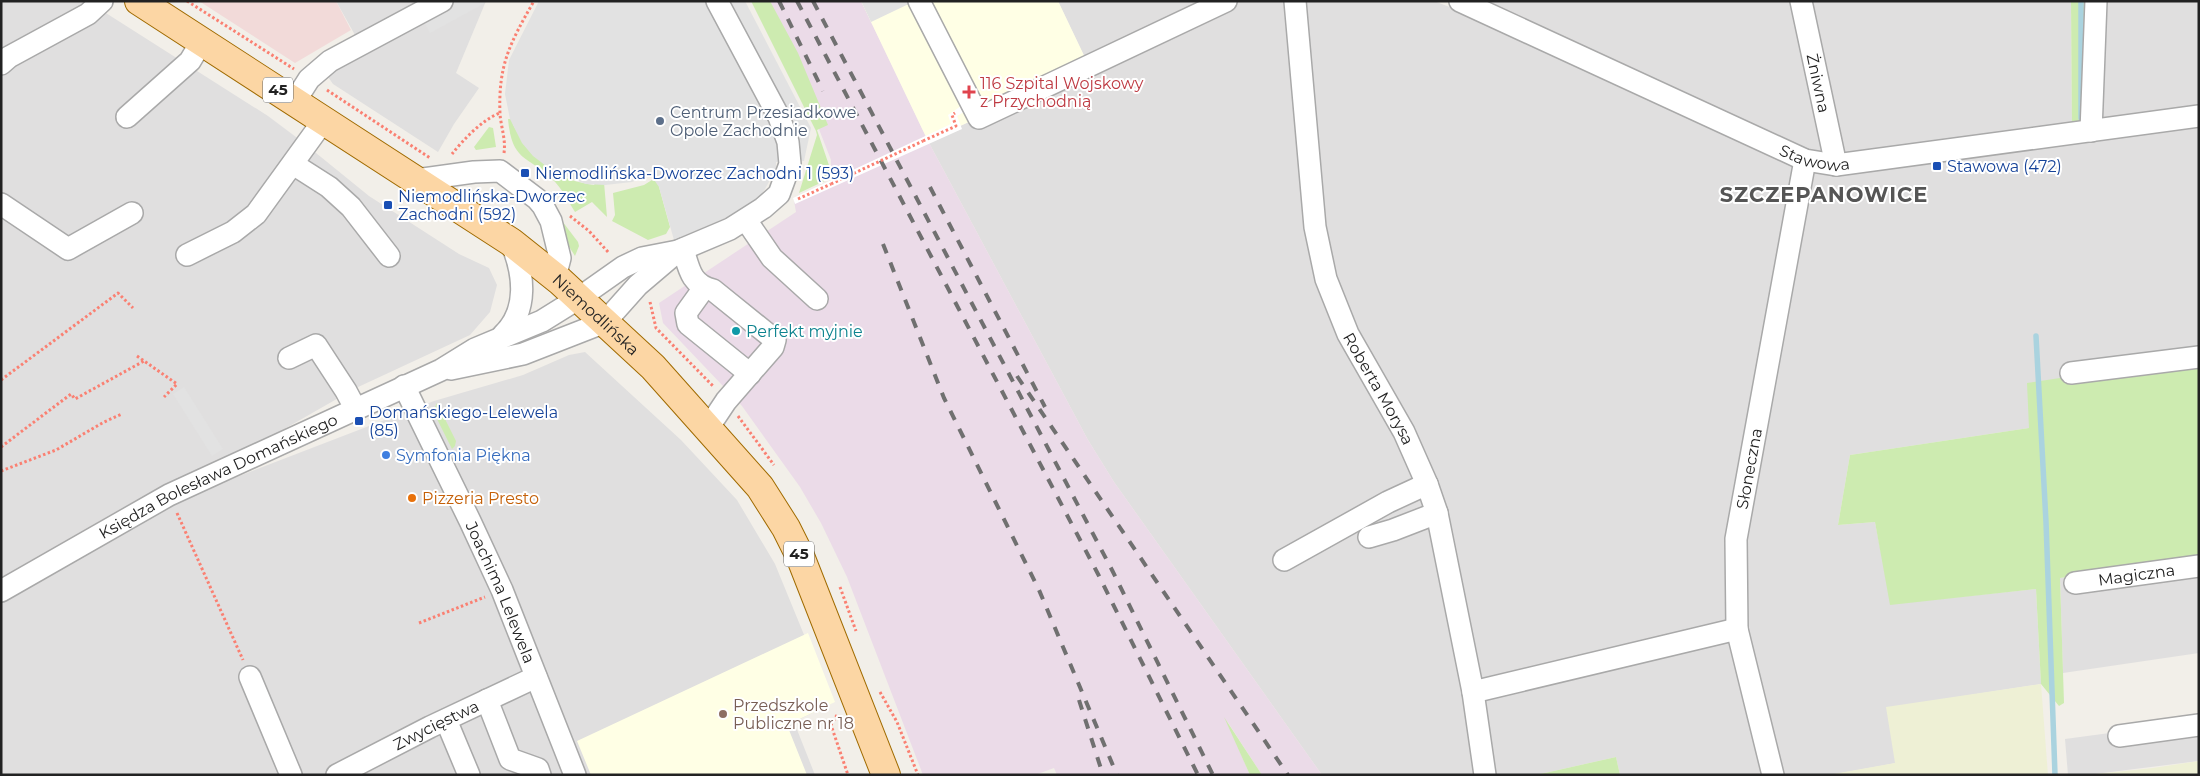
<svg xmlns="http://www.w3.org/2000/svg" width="2200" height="776" viewBox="0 0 2200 776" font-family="Montserrat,sans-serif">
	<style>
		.residential { fill: #e0dfdf; fill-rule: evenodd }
		.commercial { fill: #f2dad9 }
		.industrial { fill: #ebdbe8 }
		.education { fill: #ffffe5 }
		.farmland { fill: #eef0d5 }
		.grass { fill: #cdebb0 }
		.parking { fill: #e2e2e2 }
		.pier { fill: #fff }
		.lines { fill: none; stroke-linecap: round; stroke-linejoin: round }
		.stream { stroke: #aad3df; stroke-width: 5.5 }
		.minor-casing { stroke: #a9a9a9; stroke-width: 24 }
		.major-casing { stroke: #a06b00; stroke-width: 30 }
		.path { stroke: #fa8072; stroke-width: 3; stroke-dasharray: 2.5 2.5; stroke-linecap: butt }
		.minor { stroke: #fff; stroke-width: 21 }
		.major { stroke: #fcd6a4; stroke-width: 28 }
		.rail { stroke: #707070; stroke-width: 4; stroke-dasharray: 10 10; stroke-linecap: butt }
		.path-bridge { stroke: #fa8072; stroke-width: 3; stroke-dasharray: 2.5 2.5; stroke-linecap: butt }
		.health-dot { fill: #e0444e; stroke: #fff; stroke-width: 2 }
		.service-dot { fill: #5c6f8a; stroke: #fff; stroke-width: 2 }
		.transit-dot { fill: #1a4fb4; stroke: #fff; stroke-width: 2 }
		.culture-dot { fill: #0f9aa8; stroke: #fff; stroke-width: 2 }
		.shop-dot { fill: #3f7fe0; stroke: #fff; stroke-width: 2 }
		.food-dot { fill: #e8710a; stroke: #fff; stroke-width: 2 }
		.education-dot { fill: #8d6e63; stroke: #fff; stroke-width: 2 }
		.labels { text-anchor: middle; stroke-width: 4; stroke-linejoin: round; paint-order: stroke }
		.shield { fill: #fff; stroke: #646464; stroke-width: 1 }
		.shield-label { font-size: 15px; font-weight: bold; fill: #222 }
		.health-label { font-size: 16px; fill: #be3a42; stroke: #fff; text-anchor: start }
		.street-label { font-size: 16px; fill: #222; stroke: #fff }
		.service-label { font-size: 16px; fill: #4e5e75; stroke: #fff; text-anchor: start }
		.transit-label { font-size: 16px; fill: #164399; stroke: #fff; text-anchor: start }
		.culture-label { font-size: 16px; fill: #0d838f; stroke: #fff; text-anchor: start }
		.shop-label { font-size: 16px; fill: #366cbe; stroke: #fff; text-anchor: start }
		.food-label { font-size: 16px; fill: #c56008; stroke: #fff; text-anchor: start }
		.education-label { font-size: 16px; fill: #785e54; stroke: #fff; text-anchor: start }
		.district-label { font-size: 21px; font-weight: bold; letter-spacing: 1px; fill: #555; stroke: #fff }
	</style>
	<rect width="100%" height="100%" fill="#f2efe9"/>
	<g class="residential">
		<path d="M1,1H87L268,116L300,140L369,196L459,254L489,268L497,285L490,312L470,335L356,388L1,591Z"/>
		<path d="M336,1H486L456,73L479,88L454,124L438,152L333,84L326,74L365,53Z"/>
		<path d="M1058,1H1434L1575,55L1479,1H2071L2072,133L2096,1H2199V357L2029,428L1850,455L1838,525L1875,522L1891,604L2036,589L2041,684L1887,708L1896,763L1830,775H1620L1616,757L1536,775H1322L1114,482L1088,440L928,141L1089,66ZM1435,477L1454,544L1463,639Z"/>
		<path d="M585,352L681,440L737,500L775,564L832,703L794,722L815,775H1V603L182,498L434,401L523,375L569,355Z"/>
		<path d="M2199,559V653L2063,673L2060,578Z"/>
		<path d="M2199,721V761L2087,775H2068L2065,739Z"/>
	</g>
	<path class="commercial" d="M199,1H336L351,30L295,63Z"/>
	<path class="industrial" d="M763,1H861L928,141L1088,440L1114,482L1322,775H1262L1227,721L1250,775H1057L1054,768L1035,775H923L847,577L821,523L800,487L742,406L663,323L659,303L796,212L794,201L831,184V160L794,65Z"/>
	<g class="education">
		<path d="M861,1H1058L1089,66L928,141Z"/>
		<path d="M808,633L835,702L787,725L807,775H591L577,741Z"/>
	</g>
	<g class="farmland">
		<path d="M2041,684L2048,775H1828L1895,763L1886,707Z"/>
		<path d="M2199,761V775H2087L2153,768Z"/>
	</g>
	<g class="grass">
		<path d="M751,1H770L798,53L828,125L817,130L833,177L799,193L817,135L816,131Z"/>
		<path d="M2071,1H2096L2091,131L2072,134Z"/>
		<path d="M508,119H511C514,128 519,135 525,143C545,169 560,180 594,185L603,171L607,217L592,202L575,212C568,201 562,188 552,179C527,155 512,162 508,119Z"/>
		<path d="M489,127L493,128L496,147L476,150L474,147Z"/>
		<path d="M660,175L659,187L670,227L666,234L648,240L612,221L615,215L613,193L644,185Z"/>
		<path d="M556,213L578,242L579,246L575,256L563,237Z"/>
		<path d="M2199,357V559L2060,578L2064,703L2059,706L2041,684L2036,589L1890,605L1875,522L1838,525L1850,455L2029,428L2027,383Z"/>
		<path d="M437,403L456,441L455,446L452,449L433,411Z"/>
		<path d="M1224,717L1262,775H1250Z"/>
		<path d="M1616,757L1620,775H1536Z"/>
	</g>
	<g class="parking">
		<path d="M442,1H484L485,3L430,33L419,13Z"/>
		<path d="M539,1H745L811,128L804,161L776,162V169L765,189L758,199L742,211L674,240L659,187L650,174L632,182L605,185L586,184L554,172L533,156L522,143L510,119L505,94L509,60Z"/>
		<path d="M861,1H915L871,22Z"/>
		<path d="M184,387L223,449L212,456L173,394Z"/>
	</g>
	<path class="pier" d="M961,106L964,112L957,116L962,129L795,204L793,198L951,124L948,115Z"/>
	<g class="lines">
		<g class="stream">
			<path d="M2081,1V118"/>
			<path d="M2036,336L2046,522L2055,775"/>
		</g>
		<defs>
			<g id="minor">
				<path d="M919,1L979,118L1226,1"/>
				<path id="s1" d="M1295,1L1315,227L1326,279L1348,334L1404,432L1427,484L1437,513L1473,692L1485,775"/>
				<path id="s2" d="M1460,1L1805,160L1836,165L2199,116"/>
				<path id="s3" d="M1801,1L1836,165"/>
				<path d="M1,64L9,57L88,14L102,1"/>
				<path d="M295,101L309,79L330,61L442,1"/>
				<path d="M127,117L190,61L202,41"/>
				<path d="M2091,131L2096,1"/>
				<path d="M293,164L329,187L351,207L389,256"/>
				<path d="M416,180L474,172L500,171L537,199L543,206L551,221L560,258L555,277"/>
				<path d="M1,204L68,249L132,213"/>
				<path d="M746,220L772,258L817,299"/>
				<path d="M683,249C689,269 691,285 713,290L775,340L773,347L726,401L708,428"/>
				<path d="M187,255L233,232L256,214L324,120"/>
				<path d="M704,288L686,313L688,324L750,374"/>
				<path d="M503,335C529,310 524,273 511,242"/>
				<path d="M289,358L316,345L346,391L355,408"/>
				<path d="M451,369L523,354L605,322L638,285L678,251"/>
				<path d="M2071,373L2199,357"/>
				<path id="s4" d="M404,386L470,521L502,590L575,775"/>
				<path d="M1369,537L1393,530L1437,513"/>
				<path d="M1284,560L1388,502L1427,484"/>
				<path id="s5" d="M2075,583L2199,566"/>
				<path id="s6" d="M1,591L169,495L441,370L475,349L542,321L579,298L623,267L642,258L678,251L730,229L763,208L779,194L790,164L788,142L779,117L717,1"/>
				<path d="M250,677L291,775"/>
				<path d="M1473,692L1737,629"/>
				<path d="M487,700L510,759L538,769L540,775"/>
				<path d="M446,720L469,775"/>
				<path d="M2119,736L2199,725"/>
				<path id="s7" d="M337,775L430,727L536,677"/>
				<path id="s8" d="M1773,775L1737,629L1736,539L1805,160"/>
			</g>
			<g id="major">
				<path id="s9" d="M139,1L511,242L560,281L653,367L760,487L786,528L800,556L886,775"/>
			</g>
		</defs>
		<use href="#minor" class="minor-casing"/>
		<use href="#major" class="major-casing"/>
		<g class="path">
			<path d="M187,1L294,69"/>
			<path d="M327,90L430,158"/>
			<path d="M923,141L956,126L952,115L955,113"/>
			<path d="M504,153C506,140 501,127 500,114C498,65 510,43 534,1"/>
			<path d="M452,154C463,140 483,119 500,113"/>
			<path d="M798,199L831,184"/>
			<path d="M570,216L589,231L609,253"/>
			<path d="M650,302L656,328L713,386"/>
			<path d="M137,356L177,384L164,397"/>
			<path d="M1,380L118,293L133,308"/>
			<path d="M738,416L774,465"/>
			<path d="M1,447L71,394L75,399L144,361"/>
			<path d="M1,471L56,450L104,422L122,414"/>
			<path d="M177,513L243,660"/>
			<path d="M840,587L856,631"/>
			<path d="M419,623L485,597"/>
			<path d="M880,692L897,722L918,775"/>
			<path d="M837,715L831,725L848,775"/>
		</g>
		<use href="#minor" class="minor"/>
		<use href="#major" class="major"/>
		<g class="rail">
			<path d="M779,1L823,91"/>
			<path d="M797,1L1098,574L1198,775"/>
			<path d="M813,1L1112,570L1213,775"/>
			<path d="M930,187L1045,407"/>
			<path d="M883,244L944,398L1039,590L1117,775"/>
			<path d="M1017,376L1288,775"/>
			<path d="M1079,700L1103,775"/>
		</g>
		<path class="path-bridge" d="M831,184L923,141"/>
	</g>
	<path class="health-dot" d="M966.5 84.5h5v5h5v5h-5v5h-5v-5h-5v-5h5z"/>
	<circle class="service-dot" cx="660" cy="121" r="5"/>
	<g class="transit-dot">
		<rect x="1932" y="161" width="10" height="10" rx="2.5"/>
		<rect x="520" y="168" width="10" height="10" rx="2.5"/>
		<rect x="383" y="200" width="10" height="10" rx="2.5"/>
		<rect x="354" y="416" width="10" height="10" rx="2.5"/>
	</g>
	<circle class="culture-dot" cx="736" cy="331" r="5"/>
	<circle class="shop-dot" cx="386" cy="455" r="5"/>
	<circle class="food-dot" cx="412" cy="498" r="5"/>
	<circle class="education-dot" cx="723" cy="714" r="5"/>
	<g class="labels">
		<g class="shield">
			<rect x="263" y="77.5" width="30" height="25" rx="4"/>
			<rect x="784" y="541.5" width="30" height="25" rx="4"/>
		</g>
		<g class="shield-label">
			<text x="278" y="95">45</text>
			<text x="799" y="559">45</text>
		</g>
		<g class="health-label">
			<text x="980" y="89">116 Szpital Wojskowy<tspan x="980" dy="18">z Przychodnią</tspan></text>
		</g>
		<g class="street-label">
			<text dy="6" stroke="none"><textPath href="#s3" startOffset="84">Żniwna</textPath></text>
			<text dy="6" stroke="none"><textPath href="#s2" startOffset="389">Stawowa</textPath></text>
			<text dy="6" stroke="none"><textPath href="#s9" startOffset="555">Niemodlińska</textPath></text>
			<text dy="6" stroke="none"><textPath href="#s1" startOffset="402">Roberta Morysa</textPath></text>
			<text dy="6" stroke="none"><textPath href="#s8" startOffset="312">Słoneczna</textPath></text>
			<text dy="6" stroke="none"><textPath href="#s6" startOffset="246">Księdza Bolesława Domańskiego</textPath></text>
			<text dy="6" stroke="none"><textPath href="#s5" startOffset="62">Magiczna</textPath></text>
			<text dy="6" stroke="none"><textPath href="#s4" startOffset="228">Joachima Lelewela</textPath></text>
			<text dy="6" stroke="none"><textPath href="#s7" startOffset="111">Zwycięstwa</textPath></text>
		</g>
		<g class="service-label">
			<text x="670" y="118">Centrum Przesiadkowe<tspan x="670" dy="18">Opole Zachodnie</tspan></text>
		</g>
		<g class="transit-label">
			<text x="1947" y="172">Stawowa (472)</text>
			<text x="535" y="179">Niemodlińska-Dworzec Zachodni 1 (593)</text>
			<text x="398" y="202">Niemodlińska-Dworzec<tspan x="398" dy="18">Zachodni (592)</tspan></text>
			<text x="369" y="418">Domańskiego-Lelewela<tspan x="369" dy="18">(85)</tspan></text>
		</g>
		<g class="culture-label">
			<text x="746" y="337">Perfekt myjnie</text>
		</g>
		<g class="shop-label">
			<text x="396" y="461">Symfonia Piękna</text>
		</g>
		<g class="food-label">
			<text x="422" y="504">Pizzeria Presto</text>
		</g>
		<g class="education-label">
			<text x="733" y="711">Przedszkole<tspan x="733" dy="18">Publiczne nr 18</tspan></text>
		</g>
		<g class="district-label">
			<text x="1824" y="202">SZCZEPANOWICE</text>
		</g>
	</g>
	<rect width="2200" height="776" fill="none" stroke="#222222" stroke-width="5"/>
</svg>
